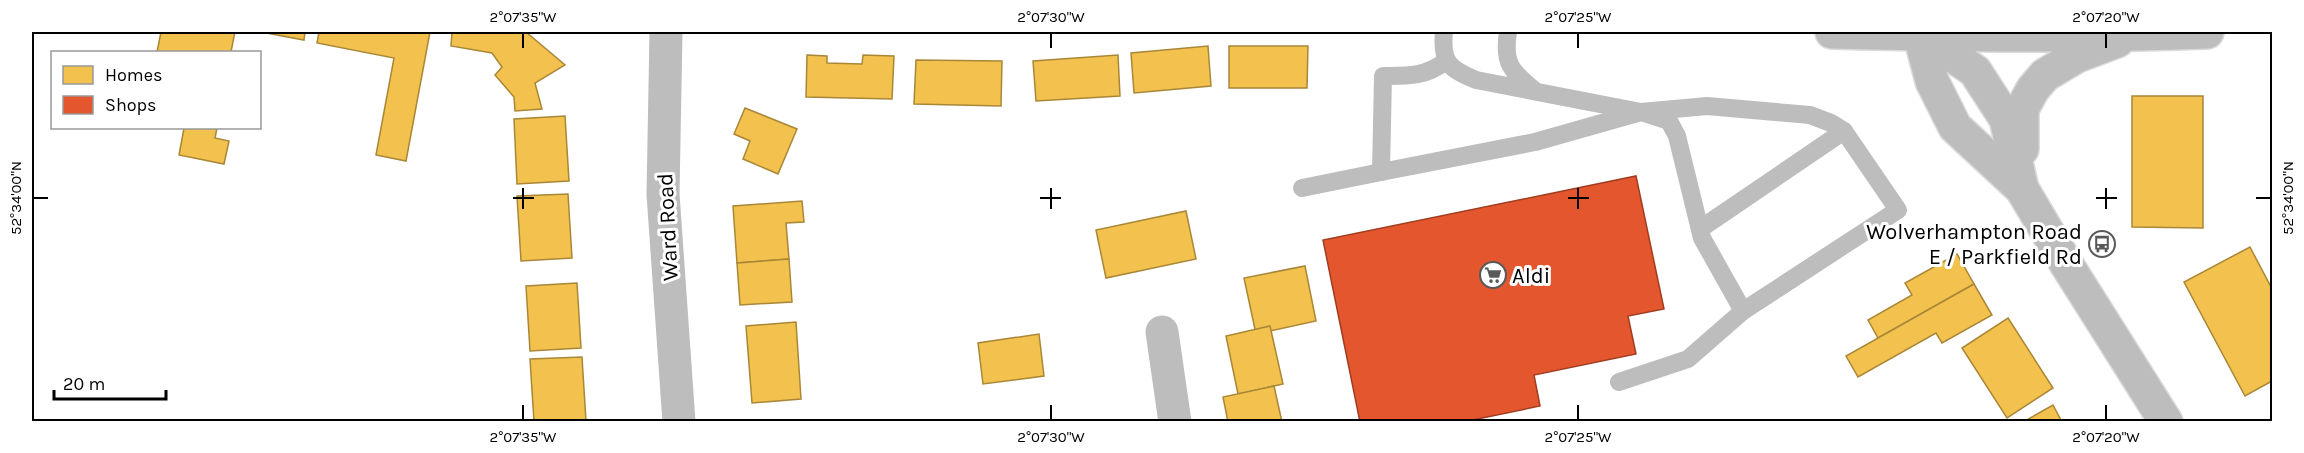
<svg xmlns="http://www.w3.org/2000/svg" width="2304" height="453" viewBox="0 0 2304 453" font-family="Karla,sans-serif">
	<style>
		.homes { fill: #f2c14e; stroke: #a98737; stroke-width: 1.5 }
		.shops { fill: #e4572e; stroke: #a03d20; stroke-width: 1.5 }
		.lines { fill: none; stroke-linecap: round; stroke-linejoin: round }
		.primary-casing { stroke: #dbdbdb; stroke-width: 36 }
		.lane { stroke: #bdbdbd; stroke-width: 18 }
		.street { stroke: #bdbdbd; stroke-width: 33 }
		.primary { stroke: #bdbdbd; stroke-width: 33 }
		.ticks { fill: none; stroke: #000; stroke-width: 2 }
		.labels { text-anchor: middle; stroke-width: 6; stroke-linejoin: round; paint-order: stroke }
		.street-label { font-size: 22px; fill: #000; stroke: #fff }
		.poi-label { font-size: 22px; fill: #000; stroke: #fff; text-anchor: end }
		.neatline { fill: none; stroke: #000; stroke-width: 2 }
		.ticks-label { font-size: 15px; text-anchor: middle; fill: #000 }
	</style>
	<rect width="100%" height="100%" fill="#fff"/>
	<g class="homes">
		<path d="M161,32H235L231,52H157Z"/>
		<path d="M261,32H305L304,40Z"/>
		<path d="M319,32H430L406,161L376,155L394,58L317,43Z"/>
		<path d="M452,32H526L565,65L535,83L542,109L515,111L514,97L495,75L502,67L492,53L451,46Z"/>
		<path d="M1208,46L1211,86L1134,93L1131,53Z"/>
		<path d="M1229,46H1308L1307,88H1229Z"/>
		<path d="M807,55L827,56V63L862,64L863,55L894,56L892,99L806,97Z"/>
		<path d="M1118,55L1120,96L1036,101L1033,61Z"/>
		<path d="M916,60L1002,61L1001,106L914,104Z"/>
		<path d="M2132,96H2203V228L2132,227Z"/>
		<path d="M745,108L797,129L778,174L743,159L750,141L734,134Z"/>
		<path d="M565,116L569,181L517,184L514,119Z"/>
		<path d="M184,128H217L215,138L229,141L224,164L179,155Z"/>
		<path d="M568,194L572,258L521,261L517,196Z"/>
		<path d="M802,201L804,222L786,223L789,259L737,263L733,206Z"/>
		<path d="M1186,211L1196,259L1106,278L1096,230Z"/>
		<path d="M2250,247L2272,289V381L2245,396L2184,282Z"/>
		<path d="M1957,254L1974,284L1878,338L1868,320L1912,295L1905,283Z"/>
		<path d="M789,259L792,302L740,305L737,263Z"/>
		<path d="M1305,266L1316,321L1256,334L1244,278Z"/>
		<path d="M577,283L581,348L530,351L526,286Z"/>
		<path d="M1974,284L1992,315L1942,343L1936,333L1858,377L1846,356Z"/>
		<path d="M2008,318L2053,388L2007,418L1962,348Z"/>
		<path d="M796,322L801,399L752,403L746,326Z"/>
		<path d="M1270,326L1283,384L1238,394L1226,336Z"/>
		<path d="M1039,334L1044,376L983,384L978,343Z"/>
		<path d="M582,357L586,421L534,422L530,359Z"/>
		<path d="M1274,386L1282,422H1228L1223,397Z"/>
		<path d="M2053,405L2062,422H2023Z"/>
	</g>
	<path class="shops" d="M1636,176L1664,309L1628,316L1636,354L1534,375L1540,406L1463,422H1360L1323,240Z"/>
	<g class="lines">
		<defs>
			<g id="primary">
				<path d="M1832,32C1957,35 2082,37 2207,32"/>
				<path d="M1919,32L1932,81L1955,127L2022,189"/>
				<path d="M1921,34L1975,71L2006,119L2022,189L2067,265L2166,422"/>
				<path d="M2022,149V109L2033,89L2045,75L2077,56L2117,41"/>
			</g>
		</defs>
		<use href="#primary" class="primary-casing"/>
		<g class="lane">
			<path d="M1444,32C1441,62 1449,69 1476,80L1641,112L1669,121L1677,136L1702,238L1743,311"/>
			<path d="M1508,32C1503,63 1511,71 1534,90"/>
			<path d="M1446,61C1425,77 1408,76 1383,76L1381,172L1535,142L1641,112L1707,106L1810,115L1831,123L1844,131L1898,210L1743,311L1688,359L1619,382"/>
			<path d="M1302,188L1381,172"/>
			<path d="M1700,229L1844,131"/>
		</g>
		<g class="street">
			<path d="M666,32L663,194L679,422"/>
			<path d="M1162,332L1175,422"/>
		</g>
		<use href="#primary" class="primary"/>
	</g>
	<path class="ticks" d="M523,33V48M1051,33V48M1578,33V48M2106,33V48M523,188V209M1051,188V209M1578,188V209M2106,188V209M33,198H48M513,198H534M1040,198H1061M1568,198H1589M2096,198H2117M2256,198H2271M523,405V420M1051,405V420M1578,405V420M2106,405V420"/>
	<defs>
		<symbol id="bus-ring" viewBox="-11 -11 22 22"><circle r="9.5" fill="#fff" stroke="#595959" stroke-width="1.5"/><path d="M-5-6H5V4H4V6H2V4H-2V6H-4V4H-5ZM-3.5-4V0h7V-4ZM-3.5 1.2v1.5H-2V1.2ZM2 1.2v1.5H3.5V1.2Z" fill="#595959"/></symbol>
		<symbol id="supermarket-ring" viewBox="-11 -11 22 22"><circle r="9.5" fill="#fff" stroke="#595959" stroke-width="1.5"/><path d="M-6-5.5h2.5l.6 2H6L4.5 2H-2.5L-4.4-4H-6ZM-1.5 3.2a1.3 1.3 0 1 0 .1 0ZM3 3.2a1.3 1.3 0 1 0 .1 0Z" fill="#595959"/></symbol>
	</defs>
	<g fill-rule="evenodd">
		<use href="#bus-ring" x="2087" y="229" width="30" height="30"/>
		<use href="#supermarket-ring" x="1478" y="260" width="30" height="30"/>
	</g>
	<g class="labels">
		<g class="street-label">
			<text transform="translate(667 227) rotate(-93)" y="8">Ward Road</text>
		</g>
		<g class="poi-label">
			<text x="2082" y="239">Wolverhampton Road<tspan x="2082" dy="25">E / Parkfield Rd</tspan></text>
			<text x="1512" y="283" text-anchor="start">Aldi</text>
		</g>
	</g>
	<rect width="2304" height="453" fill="none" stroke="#ffffff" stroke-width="66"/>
	<rect x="51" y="51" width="210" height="78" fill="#ffffff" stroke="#999999" stroke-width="1.5"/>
	<rect x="63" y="66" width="30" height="18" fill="#f2c14e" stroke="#999999" stroke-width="1.5"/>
	<text x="105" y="81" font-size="18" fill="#000000">Homes</text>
	<rect x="63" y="96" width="30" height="18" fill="#e4572e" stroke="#999999" stroke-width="1.5"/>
	<text x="105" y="111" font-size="18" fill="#000000">Shops</text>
	<path d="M54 390v9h112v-9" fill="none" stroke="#000000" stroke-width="3"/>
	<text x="63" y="390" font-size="18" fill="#000000" stroke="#ffffff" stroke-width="4.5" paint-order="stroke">20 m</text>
	<rect x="33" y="33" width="2238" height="387" class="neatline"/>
	<g class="ticks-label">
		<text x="523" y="22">2°07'35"W</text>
		<text x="1051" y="22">2°07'30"W</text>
		<text x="1578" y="22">2°07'25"W</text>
		<text x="2106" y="22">2°07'20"W</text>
		<text transform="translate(16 198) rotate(-90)" y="5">52°34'00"N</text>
		<text transform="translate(2288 198) rotate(-90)" y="5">52°34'00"N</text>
		<text x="523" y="442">2°07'35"W</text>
		<text x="1051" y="442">2°07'30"W</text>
		<text x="1578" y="442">2°07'25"W</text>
		<text x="2106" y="442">2°07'20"W</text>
	</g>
</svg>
